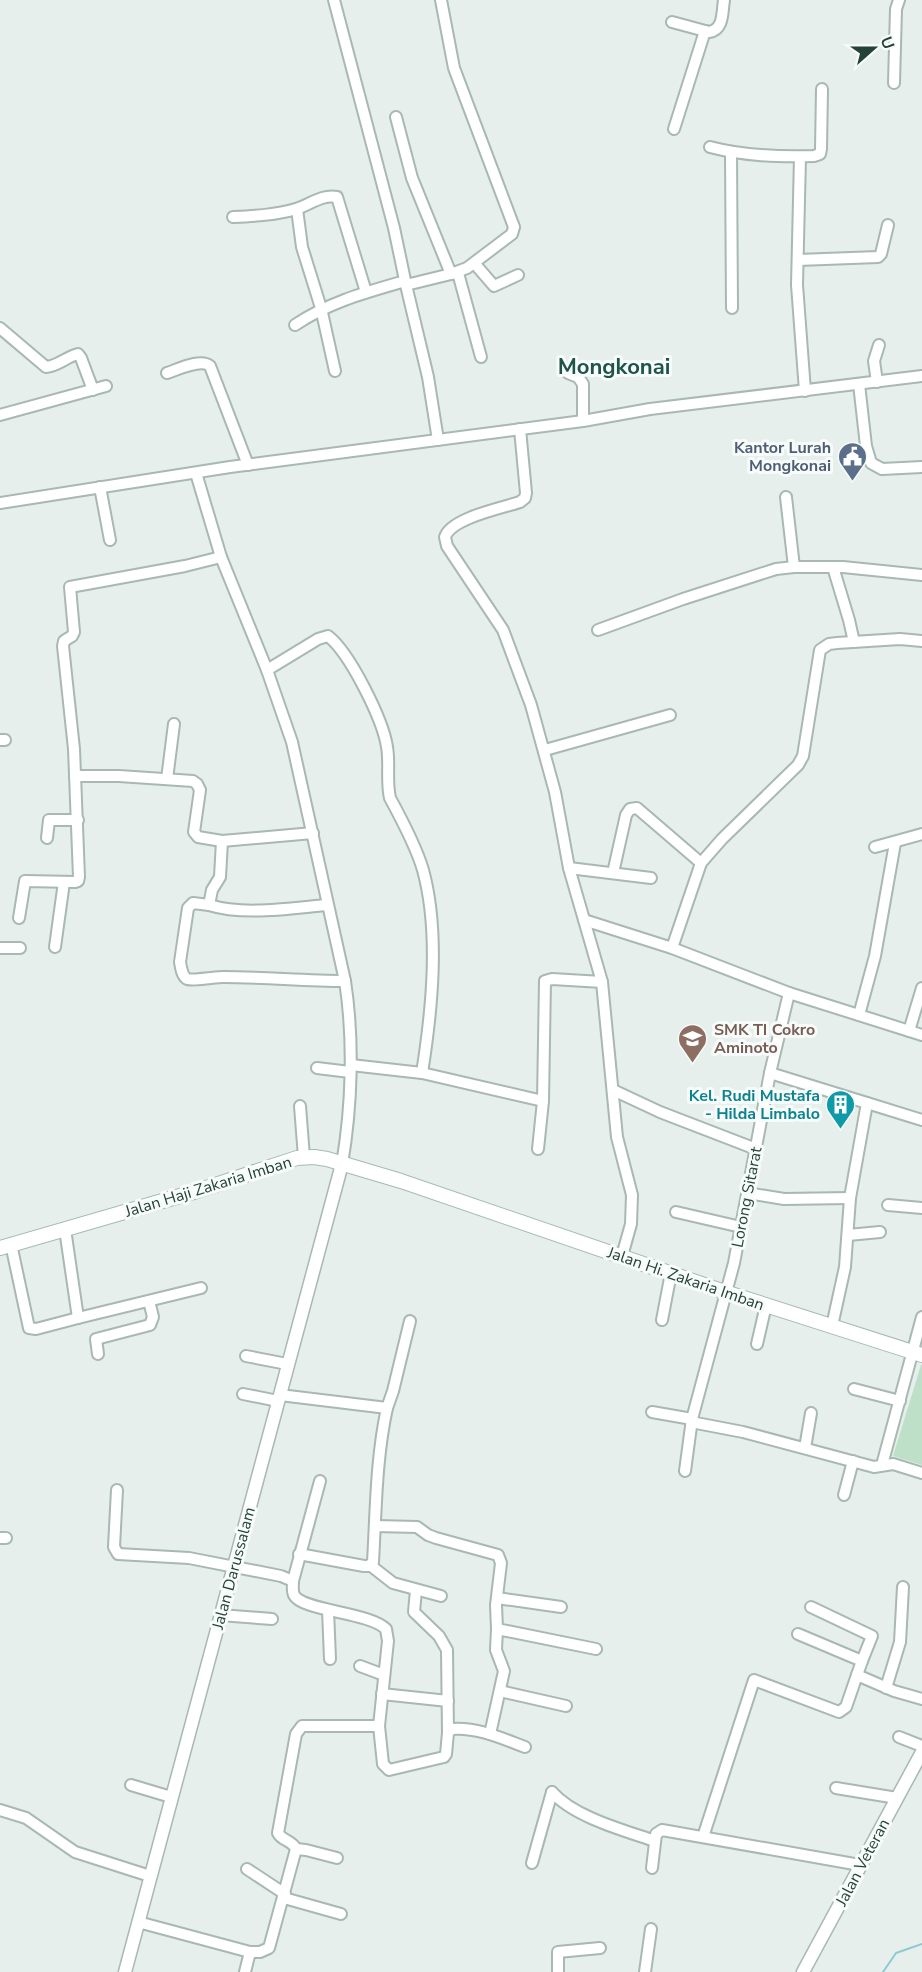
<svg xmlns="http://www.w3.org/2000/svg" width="922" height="1972" viewBox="0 0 922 1972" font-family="'Nunito Sans',sans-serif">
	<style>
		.green { fill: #bfe0c8 }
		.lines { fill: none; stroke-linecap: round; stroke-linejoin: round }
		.stream { stroke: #8ec9d4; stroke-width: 2 }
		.minor-casing { stroke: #a8b8b2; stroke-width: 14 }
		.tertiary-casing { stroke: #a8b8b2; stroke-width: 15 }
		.secondary-casing { stroke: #a4bbb3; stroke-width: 16 }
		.minor { stroke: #fff; stroke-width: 10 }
		.tertiary { stroke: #fff; stroke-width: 12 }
		.secondary { stroke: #fff; stroke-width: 14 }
		.labels { text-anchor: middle; stroke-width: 6; stroke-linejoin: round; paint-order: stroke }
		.service-label { font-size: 16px; font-weight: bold; fill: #4e5e75; stroke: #f7fbf9; text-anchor: end }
		.education-label { font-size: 16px; font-weight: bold; fill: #785e54; stroke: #f7fbf9; text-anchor: start }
		.culture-label { font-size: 16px; font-weight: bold; fill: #0d838f; stroke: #f7fbf9; text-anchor: end }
		.street-label { font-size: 16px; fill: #24423a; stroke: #f7fbf9 }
		.district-label { font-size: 22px; font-weight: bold; fill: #1f5548; stroke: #f7fbf9 }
	</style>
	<rect width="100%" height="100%" fill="#e6efeb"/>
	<path class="green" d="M921,1365H922V1465L893,1456Z"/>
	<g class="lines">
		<path class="stream" d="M883,1972L896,1953L922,1944"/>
		<defs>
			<g id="minor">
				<path d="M334,0L394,228L406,285"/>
				<path d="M672,22L709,32C724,30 722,12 724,0"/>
				<path d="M894,83L896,9L899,0"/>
				<path d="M396,117L412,178L451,274"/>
				<path d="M674,129L705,31"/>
				<path d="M710,147C744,156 778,157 814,156L820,154L821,149L822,89"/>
				<path d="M731,152L732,308"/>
				<path d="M800,157L797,285L805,391"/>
				<path d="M297,209L302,247L321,308L335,371"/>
				<path d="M233,217C254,216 276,215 296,209C310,205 321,194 337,197L366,292"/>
				<path d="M798,260L878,257L881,254L888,225"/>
				<path d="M475,264L494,286L518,275"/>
				<path d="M458,273L481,357"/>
				<path d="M295,325C329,302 367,292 405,281"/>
				<path d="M0,328L46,367C58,366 66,357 78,354L81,358L93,390"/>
				<path d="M167,373C179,369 201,358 210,366L248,465"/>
				<path d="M568,373L578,377L583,384V421"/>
				<path d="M877,382L874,361L879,345"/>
				<path d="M859,384L866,446L871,463L882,469L922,467"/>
				<path d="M0,415L106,386"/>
				<path d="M520,429L526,493L525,498L520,502C502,508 451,518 445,537L447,546L503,630L531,705L555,792L569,868L602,982L617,1137L632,1195L631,1224L622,1256"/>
				<path d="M438,440L428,377L406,285L451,274L467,268L512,234L514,227L454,68L441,0"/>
				<path d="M196,473L221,557L267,670L292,742L345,981C354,1039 352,1106 342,1164"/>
				<path d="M100,487L110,540"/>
				<path d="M786,497L794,567"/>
				<path d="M0,503L230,467L583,421L650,409L922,376"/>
				<path d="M833,567L849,620L854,642"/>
				<path d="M598,630L683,599L776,569L794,567H843L922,575"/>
				<path d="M267,670L318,639L328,636C350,653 383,720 387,747C390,764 386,781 390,798C402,820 416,846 423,870C440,932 432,1010 422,1073L351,1065"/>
				<path d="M0,740H5"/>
				<path d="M545,750L670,715"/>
				<path d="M75,776H119L193,781L197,784L200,790L194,832L198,837L222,841L313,833"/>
				<path d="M167,779L174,724"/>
				<path d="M47,838L49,820H78"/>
				<path d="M222,841L220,877L212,890L209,905L193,903L188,908L180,962C181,968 182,976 187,979C189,981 217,977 223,977C264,977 304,981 345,981"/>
				<path d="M875,847L922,834"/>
				<path d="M569,868L651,878"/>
				<path d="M613,873L626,815L630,809L637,808L701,863"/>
				<path d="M209,905C244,916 291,908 327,905"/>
				<path d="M19,918L25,881L75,882L78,881L79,877L74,749L63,646L64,641L72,636L74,632L70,587L185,566L221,557"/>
				<path d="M584,920L672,948L789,993"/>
				<path d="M55,947L64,882"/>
				<path d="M0,948H20"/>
				<path d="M672,948L701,863L722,839L798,765L803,756L820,650L829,644L837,643L900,639L922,641"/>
				<path d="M859,1015L875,956L895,843"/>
				<path d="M909,1031L922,988"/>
				<path d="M317,1068L350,1072"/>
				<path d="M422,1073L543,1101"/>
				<path d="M770,1073L867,1103"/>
				<path d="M613,1090L660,1112L756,1149"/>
				<path d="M300,1106L304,1157"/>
				<path d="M538,1149L543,1101L545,981L552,979L602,982"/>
				<path d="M747,1193L784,1199L850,1198"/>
				<path d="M888,1205L922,1208"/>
				<path d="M676,1212L741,1227"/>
				<path d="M65,1229L78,1318L201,1288"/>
				<path d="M848,1235L880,1232"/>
				<path d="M11,1244L29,1328L36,1329L78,1318"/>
				<path d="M662,1320L671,1273"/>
				<path d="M832,1326L845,1267L850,1198L867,1103L922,1120"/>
				<path d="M757,1344L766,1305"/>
				<path d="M98,1354L96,1339L150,1325L153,1317L149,1301"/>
				<path d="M246,1356L287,1364"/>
				<path d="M854,1389L900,1401"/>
				<path d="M243,1394L278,1401"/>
				<path d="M280,1395L387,1408C376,1458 376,1510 373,1562L369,1566H364L299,1554"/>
				<path d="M387,1408L393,1391L410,1321"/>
				<path d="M652,1412L692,1419"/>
				<path d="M691,1422L743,1432L874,1467L893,1464L922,1473"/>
				<path d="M805,1448L811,1413"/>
				<path d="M882,1465L922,1317"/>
				<path d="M685,1471L692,1419L734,1263L770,1073L789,993L922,1035"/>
				<path d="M117,1490L114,1547L118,1554L189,1558L281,1576L293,1581C293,1585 292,1591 294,1595C302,1611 369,1612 386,1629L388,1641L379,1726H302L296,1734L278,1833C282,1841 292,1840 296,1849L269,1948L260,1952H250"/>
				<path d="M844,1495L853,1461"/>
				<path d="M375,1526L417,1527L428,1535L436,1538L498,1555L501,1563L496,1605L497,1629"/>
				<path d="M0,1538H6"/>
				<path d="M370,1565L393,1583L441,1596"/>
				<path d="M293,1581L320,1481"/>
				<path d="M416,1590L414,1612L439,1636L447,1650L448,1733"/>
				<path d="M497,1598L561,1607"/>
				<path d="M811,1607L872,1636L862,1661"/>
				<path d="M328,1610L330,1659"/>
				<path d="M220,1615L272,1619"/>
				<path d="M798,1634L862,1661L857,1675L894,1691L922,1699"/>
				<path d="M360,1666L384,1675"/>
				<path d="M886,1688L900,1642L903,1587"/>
				<path d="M500,1691L566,1706"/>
				<path d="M382,1694L448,1701"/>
				<path d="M379,1726L383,1764L389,1770L444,1757L446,1754L448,1733L452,1729C477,1727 501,1738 525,1747"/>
				<path d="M490,1734L504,1671L496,1650L497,1629L596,1649"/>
				<path d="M899,1737L922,1746"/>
				<path d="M131,1785L171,1797"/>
				<path d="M836,1788L897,1798"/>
				<path d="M552,1792C574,1817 623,1830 655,1841"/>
				<path d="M0,1810L26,1818L75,1852L150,1876"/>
				<path d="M703,1837L754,1680L839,1712L846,1707L857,1675"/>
				<path d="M296,1849L306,1850L337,1858"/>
				<path d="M532,1863L552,1792"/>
				<path d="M652,1868L656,1834L662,1830L860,1865"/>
				<path d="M247,1869L285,1894"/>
				<path d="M284,1898L341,1914"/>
				<path d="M138,1922L250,1952L245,1972"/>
				<path d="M558,1972V1952L600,1948"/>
				<path d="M645,1972L651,1929"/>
			</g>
			<g id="tertiary">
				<path d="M125,1972L342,1164"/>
				<path d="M803,1972L922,1752"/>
			</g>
			<path id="secondary" d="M0,1248L197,1191L297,1158L314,1157L327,1159L401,1181L725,1292L922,1355"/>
		</defs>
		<use href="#minor" class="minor-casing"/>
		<use href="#tertiary" class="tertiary-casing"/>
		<use href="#secondary" class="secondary-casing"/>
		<use href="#minor" class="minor"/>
		<use href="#tertiary" class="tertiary"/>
		<use href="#secondary" class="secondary"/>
	</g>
	<defs>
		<symbol id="civic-pin" viewBox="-11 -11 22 30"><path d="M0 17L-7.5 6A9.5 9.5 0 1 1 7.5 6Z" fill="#5c6f8a" stroke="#f7fbf9"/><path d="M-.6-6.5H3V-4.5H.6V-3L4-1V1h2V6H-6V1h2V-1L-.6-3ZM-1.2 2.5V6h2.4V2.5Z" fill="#fff"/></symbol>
		<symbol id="school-pin" viewBox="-11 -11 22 30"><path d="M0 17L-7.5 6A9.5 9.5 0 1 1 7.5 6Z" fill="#8d6e63" stroke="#f7fbf9"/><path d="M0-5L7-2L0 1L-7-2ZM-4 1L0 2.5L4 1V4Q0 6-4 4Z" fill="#fff"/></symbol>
		<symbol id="building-pin" viewBox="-11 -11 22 30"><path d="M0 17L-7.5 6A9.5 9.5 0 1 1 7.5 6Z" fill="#0f9aa8" stroke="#f7fbf9"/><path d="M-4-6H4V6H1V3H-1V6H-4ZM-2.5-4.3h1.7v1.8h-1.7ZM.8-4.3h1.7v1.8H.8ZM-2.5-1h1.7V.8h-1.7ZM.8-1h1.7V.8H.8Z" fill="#fff"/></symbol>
	</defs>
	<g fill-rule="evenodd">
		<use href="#civic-pin" x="836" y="440" width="33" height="45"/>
		<use href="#school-pin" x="676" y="1022" width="33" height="45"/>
		<use href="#building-pin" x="824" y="1088" width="33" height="45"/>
	</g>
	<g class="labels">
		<g class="service-label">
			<text x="831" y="453">Kantor Lurah<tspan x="831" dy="18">Mongkonai</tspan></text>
		</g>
		<g class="education-label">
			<text x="714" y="1035">SMK TI Cokro<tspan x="714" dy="18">Aminoto</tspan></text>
		</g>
		<g class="culture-label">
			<text x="820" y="1101">Kel. Rudi Mustafa<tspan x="820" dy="18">- Hilda Limbalo</tspan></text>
		</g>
		<g class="street-label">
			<text transform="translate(208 1186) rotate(-17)" y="6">Jalan Haji Zakaria Imban</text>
			<text transform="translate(746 1197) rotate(-79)" y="6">Lorong Sitarat</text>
			<text transform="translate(686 1278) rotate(19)" y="6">Jalan Hi. Zakaria Imban</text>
			<text transform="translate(233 1568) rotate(-75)" y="6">Jalan Darussalam</text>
			<text transform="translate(862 1862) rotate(-62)" y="6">Jalan Veteran</text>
		</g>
		<g class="district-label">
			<text x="614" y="374">Mongkonai</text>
		</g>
	</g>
	<g transform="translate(874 48) rotate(69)" stroke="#f7fbf9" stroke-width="4.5" paint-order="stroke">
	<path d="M0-4.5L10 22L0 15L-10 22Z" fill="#24423a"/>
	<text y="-9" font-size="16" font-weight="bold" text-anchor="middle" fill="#24423a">U</text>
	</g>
</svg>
